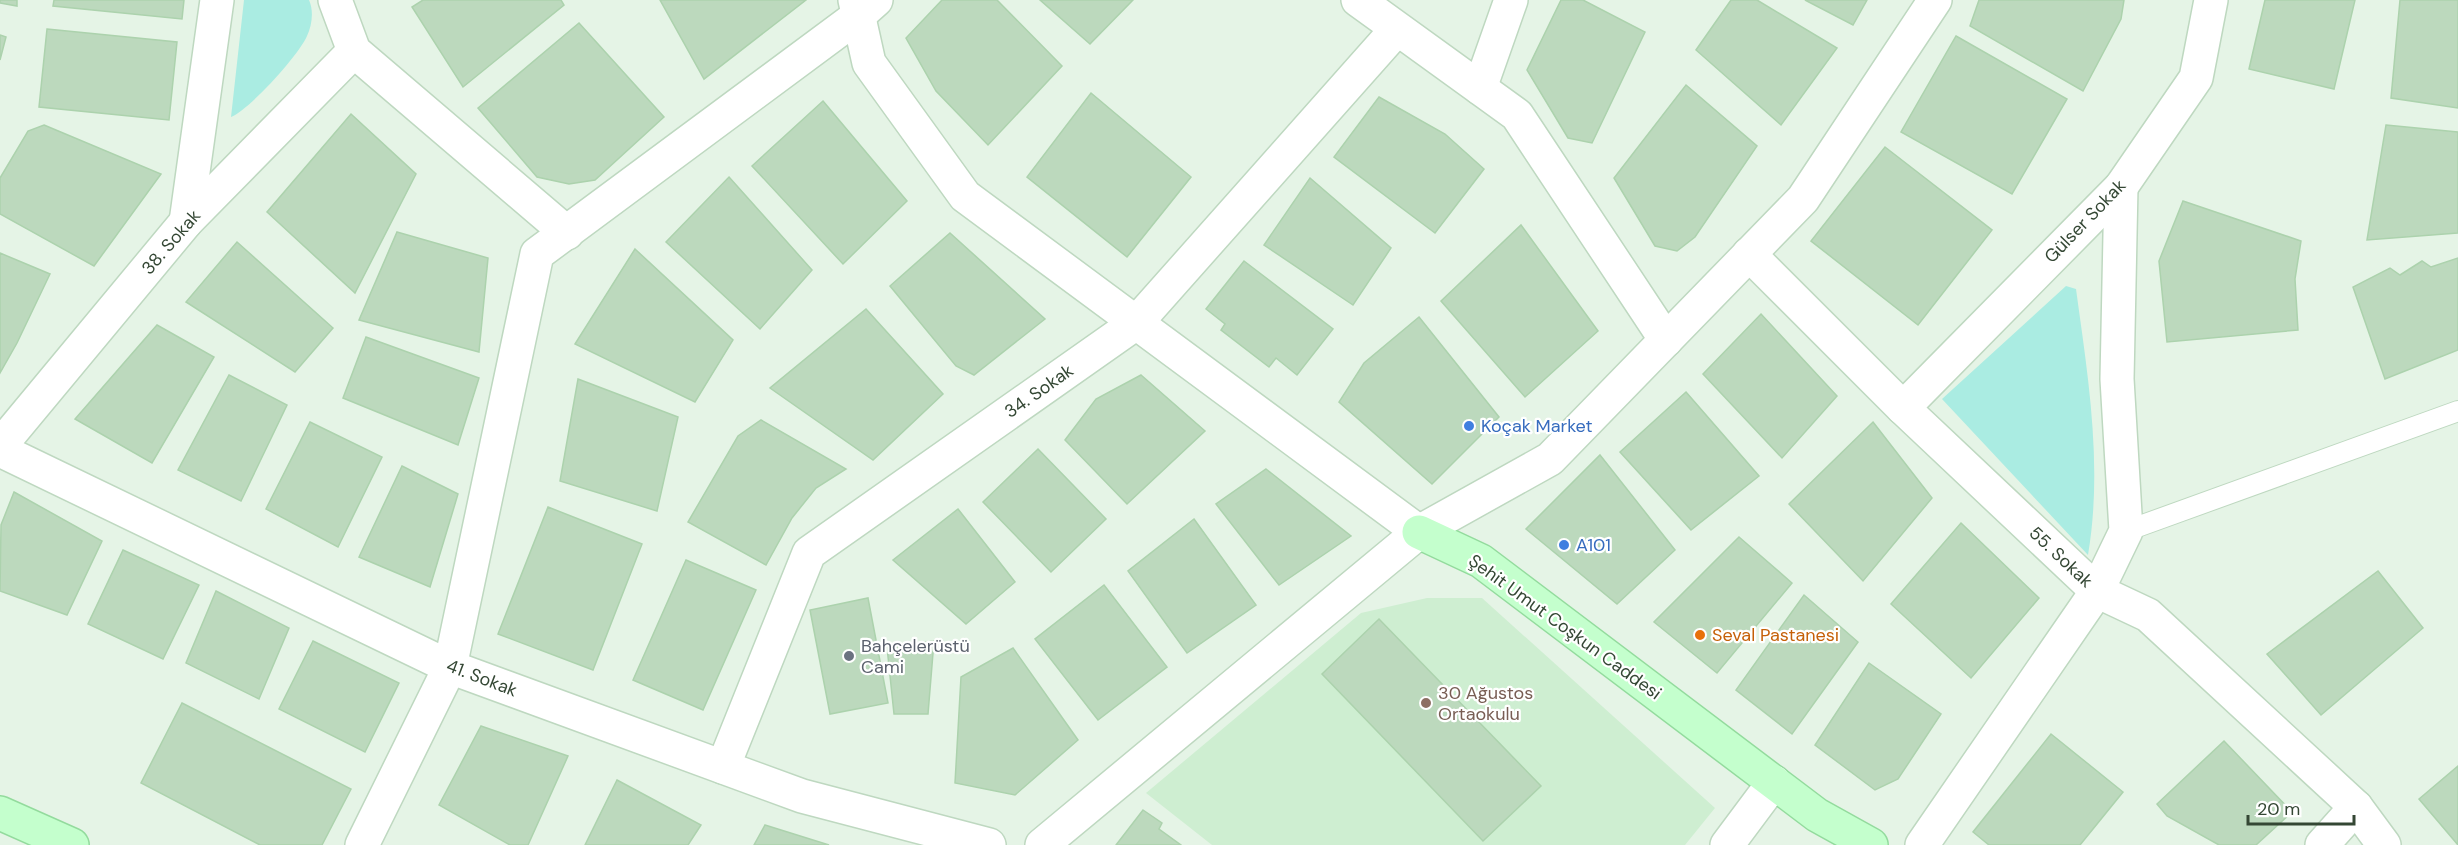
<svg xmlns="http://www.w3.org/2000/svg" width="2458" height="845" viewBox="0 0 2458 845" font-family="'DM Sans',sans-serif">
	<style>
		.education { fill: #ceeed1 }
		.green { fill: #aaece2 }
		.building { fill: #bcd9bd; stroke: #acd2ad; stroke-width: 1.5 }
		.lines { fill: none; stroke-linecap: round; stroke-linejoin: round }
		.lane-casing { stroke: #bed8c0; stroke-width: 22 }
		.street-casing { stroke: #bed8c0; stroke-width: 36 }
		.secondary-casing { stroke: #93db9d; stroke-width: 36 }
		.lane { stroke: #fff; stroke-width: 20 }
		.street { stroke: #fff; stroke-width: 33 }
		.secondary { stroke: #c4ffcd; stroke-width: 33 }
		.shop-dot { fill: #3f7fe0; stroke: #fff; stroke-width: 2 }
		.food-dot { fill: #e8710a; stroke: #fff; stroke-width: 2 }
		.worship-dot { fill: #6b7280; stroke: #fff; stroke-width: 2 }
		.education-dot { fill: #8d6e63; stroke: #fff; stroke-width: 2 }
		.labels { text-anchor: middle; stroke-width: 4.5; stroke-linejoin: round; paint-order: stroke }
		.street-label { font-size: 18px; fill: #344734; stroke: #fff }
		.shop-label { font-size: 18px; fill: #366cbe; stroke: #fff; text-anchor: start }
		.food-label { font-size: 18px; fill: #c56008; stroke: #fff; text-anchor: start }
		.worship-label { font-size: 18px; fill: #5b616d; stroke: #fff; text-anchor: start }
		.education-label { font-size: 18px; fill: #785e54; stroke: #fff; text-anchor: start }
	</style>
	<rect width="100%" height="100%" fill="#e5f4e6"/>
	<path class="education" d="M1427,598H1482L1715,808L1685,845H1212L1146,793L1361,613Z"/>
	<g class="green">
		<path d="M244,0H309C314,11 312,25 307,36C299,55 249,110 231,117Z"/>
		<path d="M2066,286L2076,289C2088,377 2103,466 2088,555L1942,399Z"/>
	</g>
	<g class="building">
		<path d="M0,0H17V6L0,3Z"/>
		<path d="M54,0H184L182,19L53,6Z"/>
		<path d="M423,0H561L564,5L463,87L412,7Z"/>
		<path d="M660,0H806L704,79Z"/>
		<path d="M942,0H997L1062,66L988,145L936,91L906,38Z"/>
		<path d="M1040,0H1133L1090,44Z"/>
		<path d="M1561,0H1583L1645,32L1592,143L1568,138L1527,70Z"/>
		<path d="M1731,0H1757L1837,48L1781,125L1696,50Z"/>
		<path d="M1805,0H1867L1853,25Z"/>
		<path d="M1979,0H2124L2121,19L2083,91L1970,26Z"/>
		<path d="M2265,0H2355L2334,89L2249,69Z"/>
		<path d="M2400,0H2458V108L2391,98Z"/>
		<path d="M579,23L664,117L595,180L569,184L537,177L478,108Z"/>
		<path d="M47,29L177,42L169,120L39,107Z"/>
		<path d="M0,35L6,37L0,60Z"/>
		<path d="M1956,36L2067,99L2012,194L1901,132Z"/>
		<path d="M1686,85L1757,146L1695,237L1677,251L1655,246L1614,178Z"/>
		<path d="M1091,93L1191,177L1127,257L1027,177Z"/>
		<path d="M1379,97L1445,134L1484,169L1435,233L1334,157Z"/>
		<path d="M823,101L907,201L843,264L752,166Z"/>
		<path d="M351,114L416,174L355,293L267,212Z"/>
		<path d="M44,125L161,174L94,266L0,214V178L28,131Z"/>
		<path d="M2386,125L2458,132V233L2367,240Z"/>
		<path d="M1885,147L1992,230L1918,325L1811,241Z"/>
		<path d="M729,177L812,270L760,329L666,242Z"/>
		<path d="M1310,178L1391,248L1353,305L1264,245Z"/>
		<path d="M2183,201L2301,241L2295,279L2298,330L2167,342L2159,261Z"/>
		<path d="M1521,225L1598,331L1525,397L1441,301Z"/>
		<path d="M397,232L488,258L479,352L359,320Z"/>
		<path d="M950,233L1045,319L974,375L956,366L890,286Z"/>
		<path d="M237,242L333,328L295,372L186,302Z"/>
		<path d="M635,249L733,340L695,402L575,344Z"/>
		<path d="M0,253L50,274L17,343L0,373Z"/>
		<path d="M2458,258V350L2385,379L2353,287L2390,268L2400,275L2422,261L2431,267Z"/>
		<path d="M1244,261L1333,329L1297,375L1276,358L1269,367L1221,330L1225,324L1206,309Z"/>
		<path d="M866,309L943,394L873,460L770,388Z"/>
		<path d="M1761,314L1837,396L1782,458L1703,374Z"/>
		<path d="M1419,317L1499,417L1432,484L1339,402L1364,363Z"/>
		<path d="M157,325L214,357L152,463L75,419Z"/>
		<path d="M366,337L479,378L458,445L343,398Z"/>
		<path d="M229,375L287,405L241,501L178,470Z"/>
		<path d="M1141,375L1205,431L1127,504L1065,440L1096,399Z"/>
		<path d="M578,379L678,417L657,511L560,481Z"/>
		<path d="M1686,392L1759,476L1691,530L1620,452Z"/>
		<path d="M761,420L846,469L816,488L792,518L766,565L688,522L738,436Z"/>
		<path d="M310,422L382,457L338,547L266,509Z"/>
		<path d="M1873,422L1932,498L1863,581L1789,504Z"/>
		<path d="M1038,449L1106,519L1051,572L983,502Z"/>
		<path d="M1600,455L1675,550L1617,604L1526,529Z"/>
		<path d="M402,466L458,494L430,587L359,557Z"/>
		<path d="M1266,469L1351,536L1279,585L1216,504Z"/>
		<path d="M14,492L102,541L67,615L0,591L1,525Z"/>
		<path d="M548,507L642,544L593,670L498,634Z"/>
		<path d="M958,509L1015,582L966,624L893,560Z"/>
		<path d="M1194,519L1256,605L1187,653L1128,571Z"/>
		<path d="M1961,523L2039,598L1971,678L1891,604Z"/>
		<path d="M1739,537L1792,583L1717,673L1654,622Z"/>
		<path d="M123,550L199,585L163,659L88,624Z"/>
		<path d="M686,560L756,590L703,710L633,680Z"/>
		<path d="M2378,571L2423,628L2321,715L2267,654Z"/>
		<path d="M1104,585L1167,667L1098,720L1035,639Z"/>
		<path d="M216,591L289,628L259,699L186,663Z"/>
		<path d="M1804,595L1858,642L1792,734L1736,690Z"/>
		<path d="M868,598L888,703L830,714L810,610Z"/>
		<path d="M1379,619L1541,786L1483,841L1322,674Z"/>
		<path d="M313,641L399,683L365,752L279,709Z"/>
		<path d="M934,641L928,714H894L887,647Z"/>
		<path d="M1013,648L1078,740L1015,795L955,783L961,677Z"/>
		<path d="M1869,663L1941,714L1898,779L1875,790L1815,745Z"/>
		<path d="M182,703L351,789L322,845H260L141,783Z"/>
		<path d="M481,726L568,756L528,845H510L439,805Z"/>
		<path d="M2051,734L2123,792L2080,845H1989L1973,832Z"/>
		<path d="M2224,741L2292,812L2256,845H2219L2167,816L2157,804Z"/>
		<path d="M2458,766V845L2419,799Z"/>
		<path d="M617,780L701,825L688,845H585Z"/>
		<path d="M1143,810L1162,823L1159,829L1181,845H1116Z"/>
		<path d="M765,825L829,845H754Z"/>
	</g>
	<g class="lines">
		<defs>
			<path id="lane" d="M2126,531L2458,411"/>
			<g id="street">
				<path d="M335,0L354,51L567,233"/>
				<path d="M855,0L869,63L965,196L1419,532"/>
				<path d="M1358,0L1517,115L1666,340"/>
				<path d="M1480,88L1511,0"/>
				<path d="M186,222L217,0"/>
				<path d="M1749,254L1903,408L2097,591L2148,615L2356,807L2384,845"/>
				<path d="M1903,408L2121,187L2196,78L2211,0"/>
				<path d="M0,446L186,222L354,51"/>
				<path d="M0,450L450,667L802,796L989,845"/>
				<path d="M723,767L809,553L1136,323L1397,29"/>
				<path d="M362,845L450,667L537,254L858,16L876,0"/>
				<path d="M1042,845L1419,532L1550,459L1803,199L1935,0"/>
				<path d="M1727,845L1774,782"/>
				<path d="M1922,845L2097,591L2126,531L2117,379L2121,187"/>
				<path d="M2322,845L2356,807"/>
			</g>
			<g id="secondary">
				<path d="M1419,532L1481,561L1817,815L1871,845"/>
				<path d="M0,813L72,845"/>
			</g>
		</defs>
		<use href="#lane" class="lane-casing"/>
		<use href="#street" class="street-casing"/>
		<use href="#secondary" class="secondary-casing"/>
		<use href="#lane" class="lane"/>
		<use href="#street" class="street"/>
		<use href="#secondary" class="secondary"/>
	</g>
	<g class="shop-dot">
		<circle cx="1469" cy="426" r="6"/>
		<circle cx="1564" cy="545" r="6"/>
	</g>
	<circle class="food-dot" cx="1700" cy="635" r="6"/>
	<circle class="worship-dot" cx="849" cy="656" r="6"/>
	<circle class="education-dot" cx="1426" cy="703" r="6"/>
	<g class="labels">
		<g class="street-label">
			<text transform="translate(2085 221) rotate(-46)" y="6">Gülser Sokak</text>
			<text transform="translate(171 242) rotate(-49)" y="6">38. Sokak</text>
			<text transform="translate(1039 391) rotate(-35)" y="6">34. Sokak</text>
			<text transform="translate(2061 557) rotate(43)" y="6">55. Sokak</text>
			<text transform="translate(1565 627) rotate(36)" y="6">Şehit Umut Coşkun Caddesi</text>
			<text transform="translate(482 678) rotate(21)" y="6">41. Sokak</text>
		</g>
		<g class="shop-label">
			<text x="1481" y="432">Koçak Market</text>
			<text x="1576" y="551">A101</text>
		</g>
		<g class="food-label">
			<text x="1712" y="641">Seval Pastanesi</text>
		</g>
		<g class="worship-label">
			<text x="861" y="652">Bahçelerüstü<tspan x="861" dy="21">Cami</tspan></text>
		</g>
		<g class="education-label">
			<text x="1438" y="699">30 Ağustos<tspan x="1438" dy="21">Ortaokulu</tspan></text>
		</g>
	</g>
	<path d="M2248 815v9h106v-9" fill="none" stroke="#344734" stroke-width="3"/>
	<text x="2257" y="815" font-size="18" fill="#344734" stroke="#ffffff" stroke-width="4.5" paint-order="stroke">20 m</text>
</svg>
